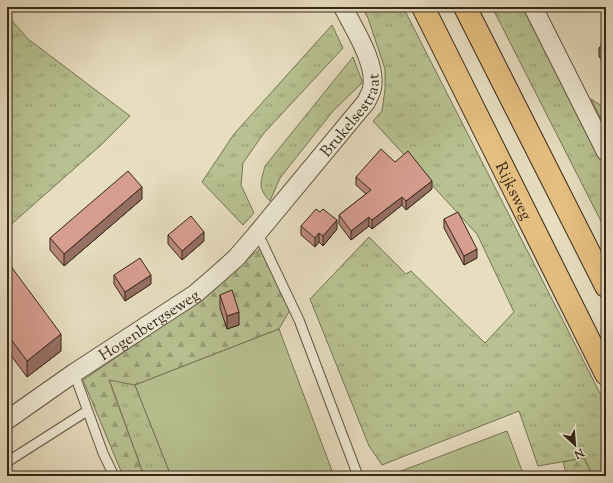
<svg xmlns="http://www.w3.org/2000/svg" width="613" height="483" viewBox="0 0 613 483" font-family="'Sorts Mill Goudy',serif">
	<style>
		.grass { fill: url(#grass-tufts); stroke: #767455 }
		.forest { fill: url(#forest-firs); stroke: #767455 }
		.park { fill: #b7c191; stroke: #767455 }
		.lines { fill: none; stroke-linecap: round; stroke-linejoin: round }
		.lane-casing { stroke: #625543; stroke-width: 11 }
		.street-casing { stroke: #625543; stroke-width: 20 }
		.highway-casing { stroke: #362719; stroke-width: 24 }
		.lane { stroke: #efead6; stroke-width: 9 }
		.street { stroke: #efead6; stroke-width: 18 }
		.highway { stroke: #e4bf80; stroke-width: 22 }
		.wall { fill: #b9887c; stroke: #362719 }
		.shaded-wall { fill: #966f65; stroke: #362719 }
		.building { fill: #d79e90; stroke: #362719 }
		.labels { text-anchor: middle; stroke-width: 4; stroke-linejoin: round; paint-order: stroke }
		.street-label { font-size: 16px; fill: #362719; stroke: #efead6 }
	</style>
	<defs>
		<pattern id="grass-tufts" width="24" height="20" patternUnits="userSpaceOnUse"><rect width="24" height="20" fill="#b7c191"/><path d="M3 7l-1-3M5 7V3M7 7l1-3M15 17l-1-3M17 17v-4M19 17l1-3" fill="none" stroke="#969d76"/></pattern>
		<pattern id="forest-firs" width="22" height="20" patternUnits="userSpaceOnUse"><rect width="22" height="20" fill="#b7c191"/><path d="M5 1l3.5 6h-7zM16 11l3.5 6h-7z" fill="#969d76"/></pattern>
	</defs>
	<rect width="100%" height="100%" fill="#e7dec0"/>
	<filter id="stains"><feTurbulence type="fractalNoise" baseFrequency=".005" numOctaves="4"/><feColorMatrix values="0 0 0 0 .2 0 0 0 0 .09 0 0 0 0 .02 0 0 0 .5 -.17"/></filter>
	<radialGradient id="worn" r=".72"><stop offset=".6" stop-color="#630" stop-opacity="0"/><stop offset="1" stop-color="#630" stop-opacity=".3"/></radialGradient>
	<g class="grass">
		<path d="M362,7H403L606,405V476H593L584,458L538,466L519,411L382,465L369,446L310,299L369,237L406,274L411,271L485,343L514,312L477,234L373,121L382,111L385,89V69L368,18Z"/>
		<path d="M492,7H527L606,168V231Z"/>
		<path d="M7,15L28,39L130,116L101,145L7,228Z"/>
		<path d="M332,25L343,48L264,133L243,163L241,185L254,213L243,225L202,182L234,134Z"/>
		<path d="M353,57L362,81L361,84L333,111L280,178L270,201C257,188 261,182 265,166Z"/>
		<path d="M591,99L606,109V129Z"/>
		<path d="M109,379L135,385L171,476H144Z"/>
	</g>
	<g class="forest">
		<path d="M260,249L290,310L279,329L135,385L109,380L144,476H123L83,380C144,339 204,296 260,249Z"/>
		<path d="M584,458L593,476H567L563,462Z"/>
	</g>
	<g class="park">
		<path d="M279,329L334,476H171L135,385Z"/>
		<path d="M507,431L524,476H397L396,473Z"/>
	</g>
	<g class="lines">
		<defs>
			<g id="lane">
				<path d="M255,236L262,242L299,320L358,476"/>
				<path d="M74,373L103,453L114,476"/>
				<path d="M7,462L87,411"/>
			</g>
			<g id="street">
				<path d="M533,7L606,152"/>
				<path id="s1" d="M7,420L74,373L195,294L217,275L236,258L255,236L366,102C368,98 371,93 372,88C377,64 354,29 343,7"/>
			</g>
			<g id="highway">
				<path id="s2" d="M423,7L606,374"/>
				<path d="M465,7L606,286"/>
			</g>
		</defs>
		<use href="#lane" class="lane-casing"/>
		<use href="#street" class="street-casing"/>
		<use href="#highway" class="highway-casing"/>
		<use href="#lane" class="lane"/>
		<use href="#street" class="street"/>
		<use href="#highway" class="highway"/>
	</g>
	<g class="wall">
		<path d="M606,40V63L599,57V48Z"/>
		<path d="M395,162L432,189L406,210L402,205L372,229L369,226L351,240L339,224V215L366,194L356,185V177Z"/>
		<path d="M142,199L64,266L50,250V238Z"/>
		<path d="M320,212L337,229L323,246L319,242L315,247L301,235V226Z"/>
		<path d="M444,219L477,258L464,265L444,228Z"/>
		<path d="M168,235L204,241L182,260L168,244Z"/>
		<path d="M7,261L61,351L27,377L7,350Z"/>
		<path d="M114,275L151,284L125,301L114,284Z"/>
		<path d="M220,295L239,325L227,329L220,308Z"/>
	</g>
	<g class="shaded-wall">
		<path d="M432,181V189L406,210V201Z"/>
		<path d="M142,187V199L64,266V254Z"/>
		<path d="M402,197V205L372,229V220Z"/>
		<path d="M369,217V226L351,240V231Z"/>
		<path d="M337,220V229L323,246V236Z"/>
		<path d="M204,232V241L182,260V251Z"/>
		<path d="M319,233V242L315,247V238Z"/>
		<path d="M477,249V258L464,265V256Z"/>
		<path d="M151,275V284L125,301V292Z"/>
		<path d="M239,312V325L227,329V316Z"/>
		<path d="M61,334V351L27,377V361Z"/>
	</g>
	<g class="building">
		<path d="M606,40V54L599,48Z"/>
		<path d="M381,149L395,162L408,151L432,181L406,201L402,197L372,220L369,217L351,231L339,215L371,190L356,177Z"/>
		<path d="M128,171L142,187L64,254L50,238Z"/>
		<path d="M316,209L320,212L323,209L337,220L323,236L319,233L315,238L301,226Z"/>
		<path d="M458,212L477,249L464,256L444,219Z"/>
		<path d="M191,216L204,232L182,251L168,235Z"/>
		<path d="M140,258L151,275L125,292L114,275Z"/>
		<path d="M7,261L61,334L27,361L7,334Z"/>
		<path d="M232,290L239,312L227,316L220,295Z"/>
	</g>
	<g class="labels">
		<g class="street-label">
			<text dy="6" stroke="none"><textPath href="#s1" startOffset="465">Brukelsestraat</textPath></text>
			<text dy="6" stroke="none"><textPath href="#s2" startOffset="205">Rijksweg</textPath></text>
			<text dy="6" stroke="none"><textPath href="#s1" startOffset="171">Hogenbergseweg</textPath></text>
		</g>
	</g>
	<rect width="613" height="483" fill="none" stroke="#e7dec0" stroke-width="24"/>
	<rect x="8" y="8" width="597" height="467" fill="none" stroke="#362719" stroke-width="2"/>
	<rect x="12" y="12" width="589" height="459" fill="none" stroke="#362719"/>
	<g transform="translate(575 445) rotate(154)" stroke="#efead6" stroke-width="3" paint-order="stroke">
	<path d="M0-3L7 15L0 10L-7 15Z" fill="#362719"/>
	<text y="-6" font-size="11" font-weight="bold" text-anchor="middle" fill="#362719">N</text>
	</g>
	<rect width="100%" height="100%" filter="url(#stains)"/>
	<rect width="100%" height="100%" fill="url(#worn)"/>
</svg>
